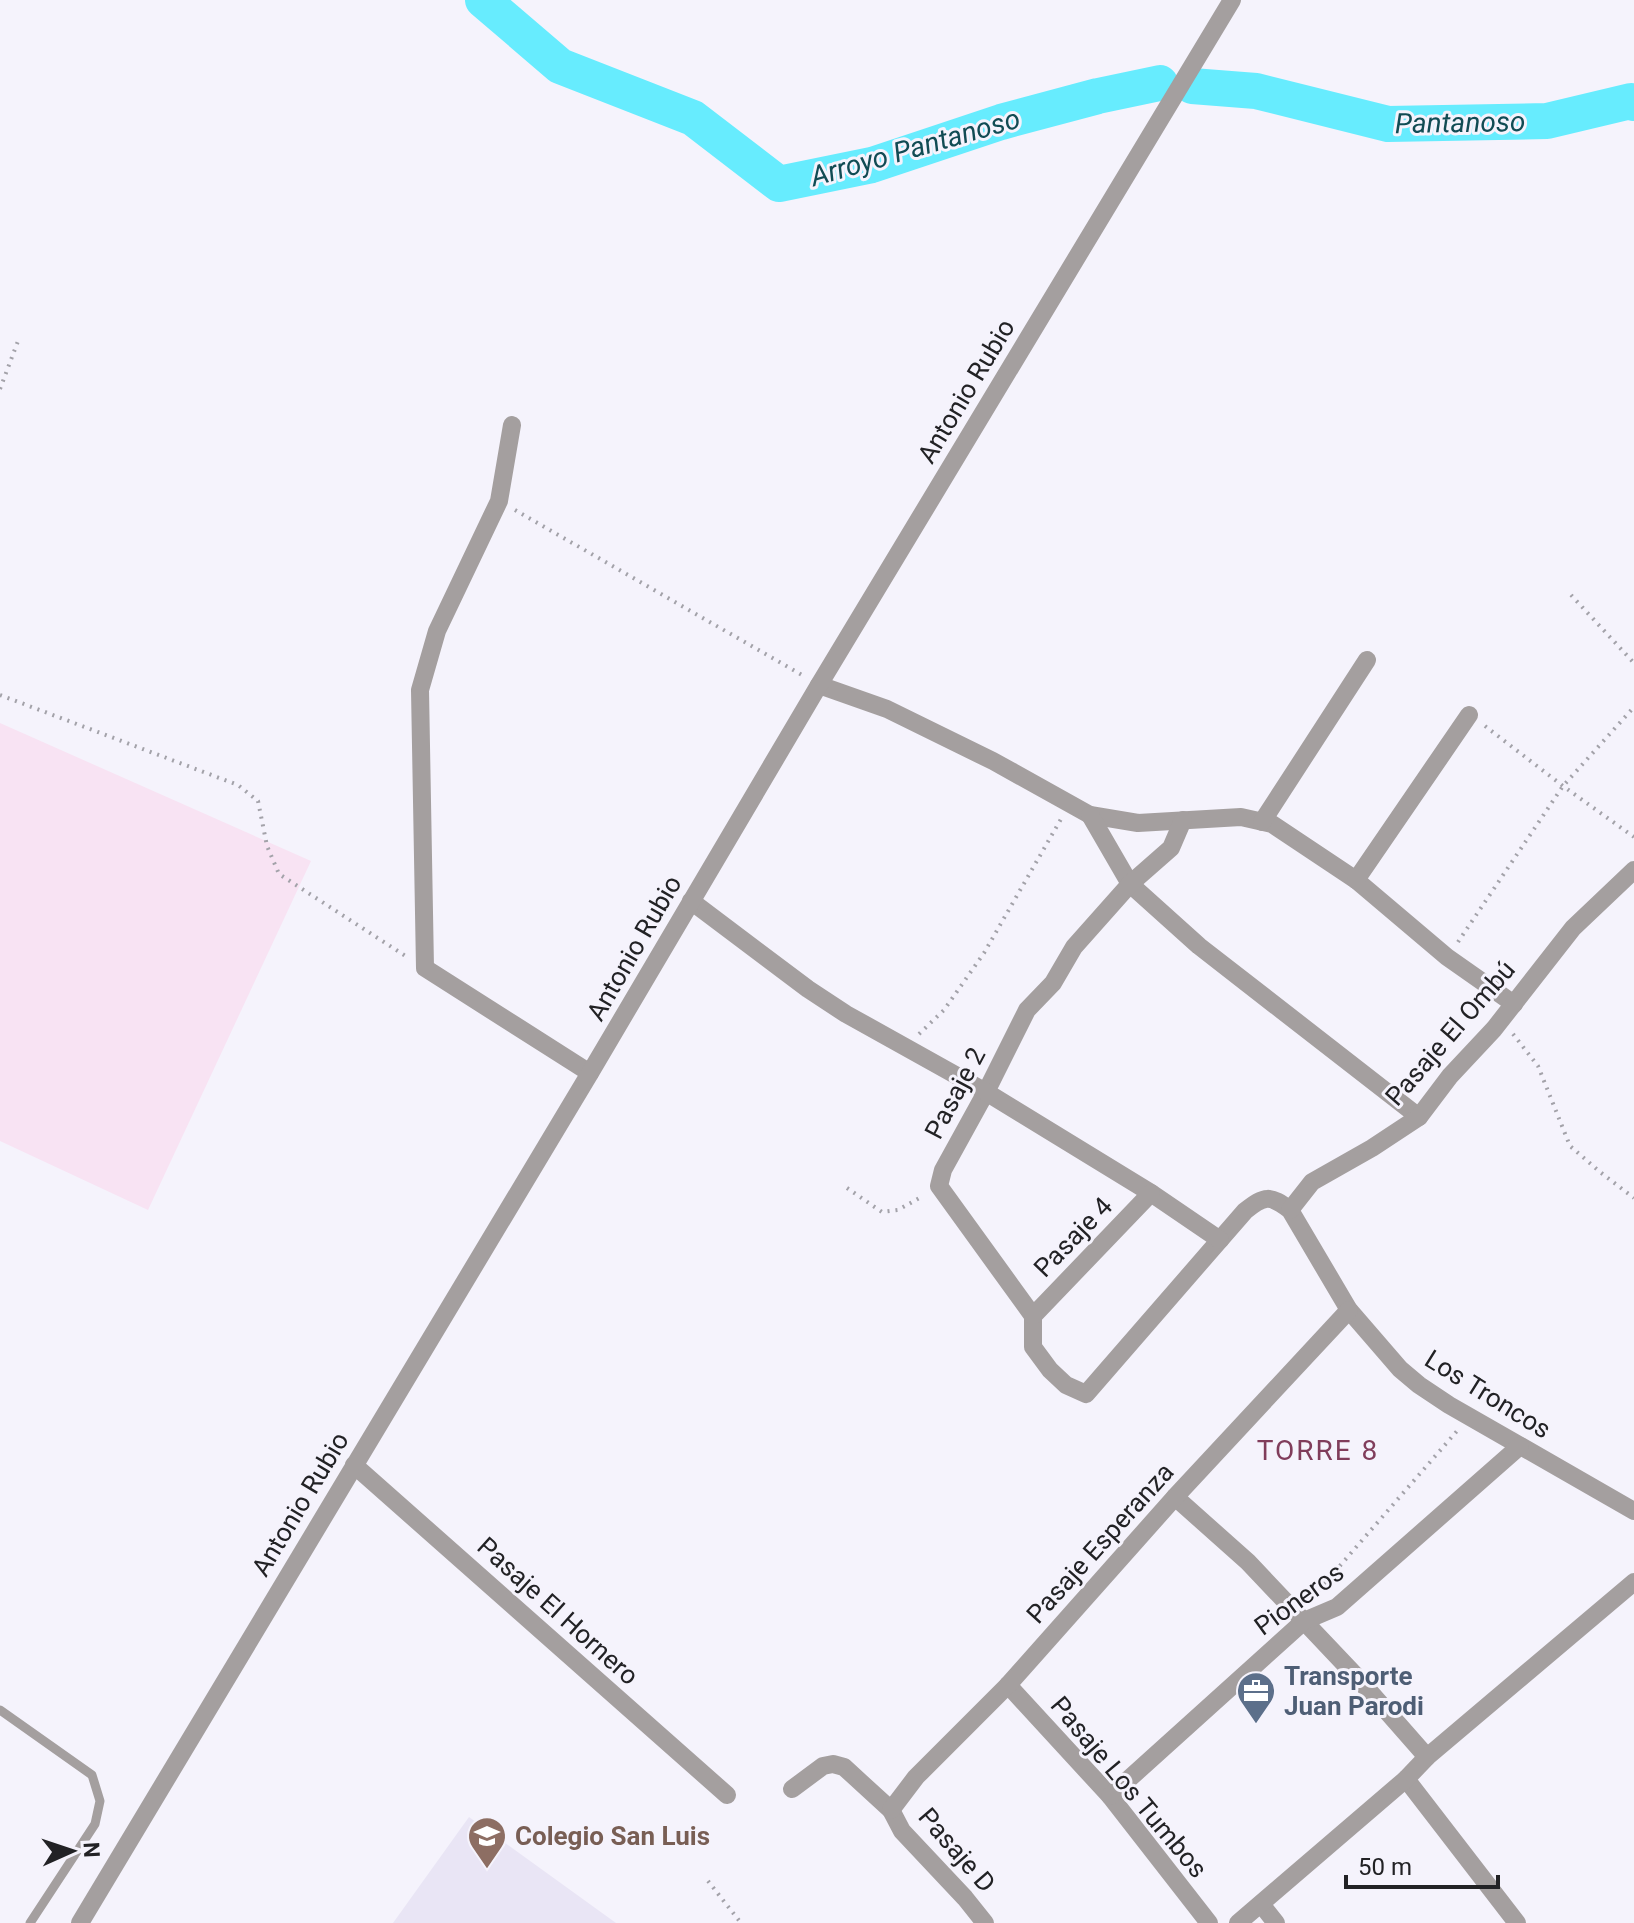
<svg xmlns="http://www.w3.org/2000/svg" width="1634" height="1923" viewBox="0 0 1634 1923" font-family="Roboto,sans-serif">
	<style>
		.built { fill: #e9e5f5 }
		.industrial { fill: #f8e3f3 }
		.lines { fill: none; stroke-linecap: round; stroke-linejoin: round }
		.river { stroke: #67ecfe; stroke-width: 36 }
		.path { stroke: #a3a2a9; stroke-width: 4; stroke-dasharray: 2 6; stroke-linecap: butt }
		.service { stroke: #a49f9f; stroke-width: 9 }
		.minor { stroke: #a49f9f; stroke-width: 18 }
		.labels { text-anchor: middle; stroke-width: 6; stroke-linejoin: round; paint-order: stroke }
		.street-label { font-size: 26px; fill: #222225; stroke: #f5f3fc }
		.service-label { font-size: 26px; font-weight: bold; fill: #4e5e75; stroke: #f5f3fc; text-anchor: start }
		.education-label { font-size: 26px; font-weight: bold; fill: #785e54; stroke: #f5f3fc; text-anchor: start }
		.water-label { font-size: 28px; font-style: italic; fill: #114c54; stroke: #f5f3fc }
		.neighbourhood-label { font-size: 28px; letter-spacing: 2px; fill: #803d5b; stroke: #f5f3fc }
	</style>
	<rect width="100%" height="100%" fill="#f5f3fc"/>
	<path class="built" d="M469,1817L616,1923H393Z"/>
	<path class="industrial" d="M0,723L311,861L148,1210L0,1141Z"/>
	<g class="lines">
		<g class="river">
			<path d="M483,0L560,66L693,118L779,184L872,165L1001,122L1098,96L1160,83"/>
			<path d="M1192,86L1256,91L1388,124L1547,121L1631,101L1634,103"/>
		</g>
		<g class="path">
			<path d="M0,389L18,341"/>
			<path d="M515,510L802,675"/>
			<path d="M1571,595L1634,663"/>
			<path d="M0,695L238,785L258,801L267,846L279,874L407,957"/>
			<path d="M1485,726L1563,786L1634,837"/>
			<path d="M1458,942L1563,786L1634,707"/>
			<path d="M919,1034L944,1010L984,953L1061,819"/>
			<path d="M1513,1034L1538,1066L1570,1146L1600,1172L1634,1198"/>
			<path d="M847,1188L882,1212L898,1210L923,1196"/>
			<path d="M1315,1597L1318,1591L1457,1431"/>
			<path d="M708,1881L741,1923"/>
		</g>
		<path class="service" d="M0,1710L92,1775L100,1801L95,1824L30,1923"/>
		<g class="minor">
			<path d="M512,425L499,501L437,631L420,690L425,968L590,1073"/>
			<path d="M819,685L887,709L993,761L1090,815L1138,823L1241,817L1272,824L1356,880L1447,957L1514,1004"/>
			<path d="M1090,815L1130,884L1199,946L1419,1117"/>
			<path d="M1183,820L1171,848L1130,884L1074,947L1053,983L1027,1010L986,1092L943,1170L939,1186L1033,1316V1347L1050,1370L1066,1385L1086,1394L1245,1211C1265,1195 1270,1195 1290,1210L1349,1310L1400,1369L1419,1385L1449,1405L1634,1511"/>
			<path d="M1262,822L1367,660"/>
			<path d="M1356,880L1469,715"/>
			<path d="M691,901L808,989L846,1014L986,1092L1151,1193L1220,1240"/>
			<path d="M1290,1210L1312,1182L1372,1148L1419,1117L1450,1076L1494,1029L1573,928L1634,870"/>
			<path d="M1033,1316L1151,1193"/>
			<path d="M354,1465L727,1795"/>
			<path d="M1175,1497L1248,1562L1355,1675L1427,1757"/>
			<path d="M1008,1685L1110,1796L1209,1923"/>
			<path d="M1406,1779L1517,1923"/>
			<path d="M792,1789L823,1766L833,1764L844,1767L891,1810L902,1831L965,1898L985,1923"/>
			<path d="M1110,1796L1304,1621L1337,1607L1520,1446"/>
			<path d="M891,1810L916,1777L1008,1685L1175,1497L1349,1310"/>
			<path d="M1261,1904L1276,1923"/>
			<path d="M80,1923L590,1073L819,685L1232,0"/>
			<path d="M1238,1923L1406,1779L1427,1757L1634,1582"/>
		</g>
	</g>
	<defs>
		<symbol id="office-pin" viewBox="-11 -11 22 30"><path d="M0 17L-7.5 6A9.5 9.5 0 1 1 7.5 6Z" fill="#5c6f8a" stroke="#f5f3fc"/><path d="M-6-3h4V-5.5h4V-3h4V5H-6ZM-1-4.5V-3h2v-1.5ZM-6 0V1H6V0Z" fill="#fff"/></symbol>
		<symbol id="school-pin" viewBox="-11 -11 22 30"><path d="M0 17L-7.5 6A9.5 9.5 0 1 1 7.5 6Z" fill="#8d6e63" stroke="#f5f3fc"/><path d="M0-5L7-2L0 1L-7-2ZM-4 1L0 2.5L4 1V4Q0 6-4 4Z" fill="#fff"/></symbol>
	</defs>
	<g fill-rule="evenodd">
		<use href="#office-pin" x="1234" y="1669" width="44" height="60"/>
		<use href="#school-pin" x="465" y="1814" width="44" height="60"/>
	</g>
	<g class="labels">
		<g class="street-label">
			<text transform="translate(966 391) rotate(-59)" y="9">Antonio Rubio</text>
			<text transform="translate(634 948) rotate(-60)" y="9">Antonio Rubio</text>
			<text transform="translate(1450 1033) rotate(-49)" y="9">Pasaje El Ombú</text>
			<text transform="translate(955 1093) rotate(-62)" y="9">Pasaje 2</text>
			<text transform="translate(1073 1237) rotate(-46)" y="9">Pasaje 4</text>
			<text transform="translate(1488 1394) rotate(32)" y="9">Los Troncos</text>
			<text transform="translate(300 1504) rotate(-59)" y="9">Antonio Rubio</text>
			<text transform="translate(1100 1543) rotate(-48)" y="9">Pasaje Esperanza</text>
			<text transform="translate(1299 1599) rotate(-36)" y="9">Pioneros</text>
			<text transform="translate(558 1611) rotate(42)" y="9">Pasaje El Hornero</text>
			<text transform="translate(1129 1787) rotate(50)" y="9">Pasaje Los Tumbos</text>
			<text transform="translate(957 1850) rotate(49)" y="9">Pasaje D</text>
		</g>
		<g class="service-label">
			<text x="1284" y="1685">Transporte<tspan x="1284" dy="30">Juan Parodi</tspan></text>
		</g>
		<g class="education-label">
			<text x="515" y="1845">Colegio San Luis</text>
		</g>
		<g class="water-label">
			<text transform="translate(1460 122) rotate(-1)" y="10">Pantanoso</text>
			<text transform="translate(915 147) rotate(-16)" y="10">Arroyo Pantanoso</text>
		</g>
		<g class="neighbourhood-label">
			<text x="1318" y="1460">TORRE 8</text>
		</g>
	</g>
	<g transform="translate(72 1851) rotate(87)" stroke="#f5f3fc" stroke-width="6" paint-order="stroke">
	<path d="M0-6L14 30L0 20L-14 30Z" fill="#222225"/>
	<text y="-12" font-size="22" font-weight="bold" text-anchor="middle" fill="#222225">N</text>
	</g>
	<path d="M1346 1875v12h152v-12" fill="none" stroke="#222225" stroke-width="4"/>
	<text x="1358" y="1875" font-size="24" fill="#222225" stroke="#f5f3fc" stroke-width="6" paint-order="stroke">50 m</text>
</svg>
